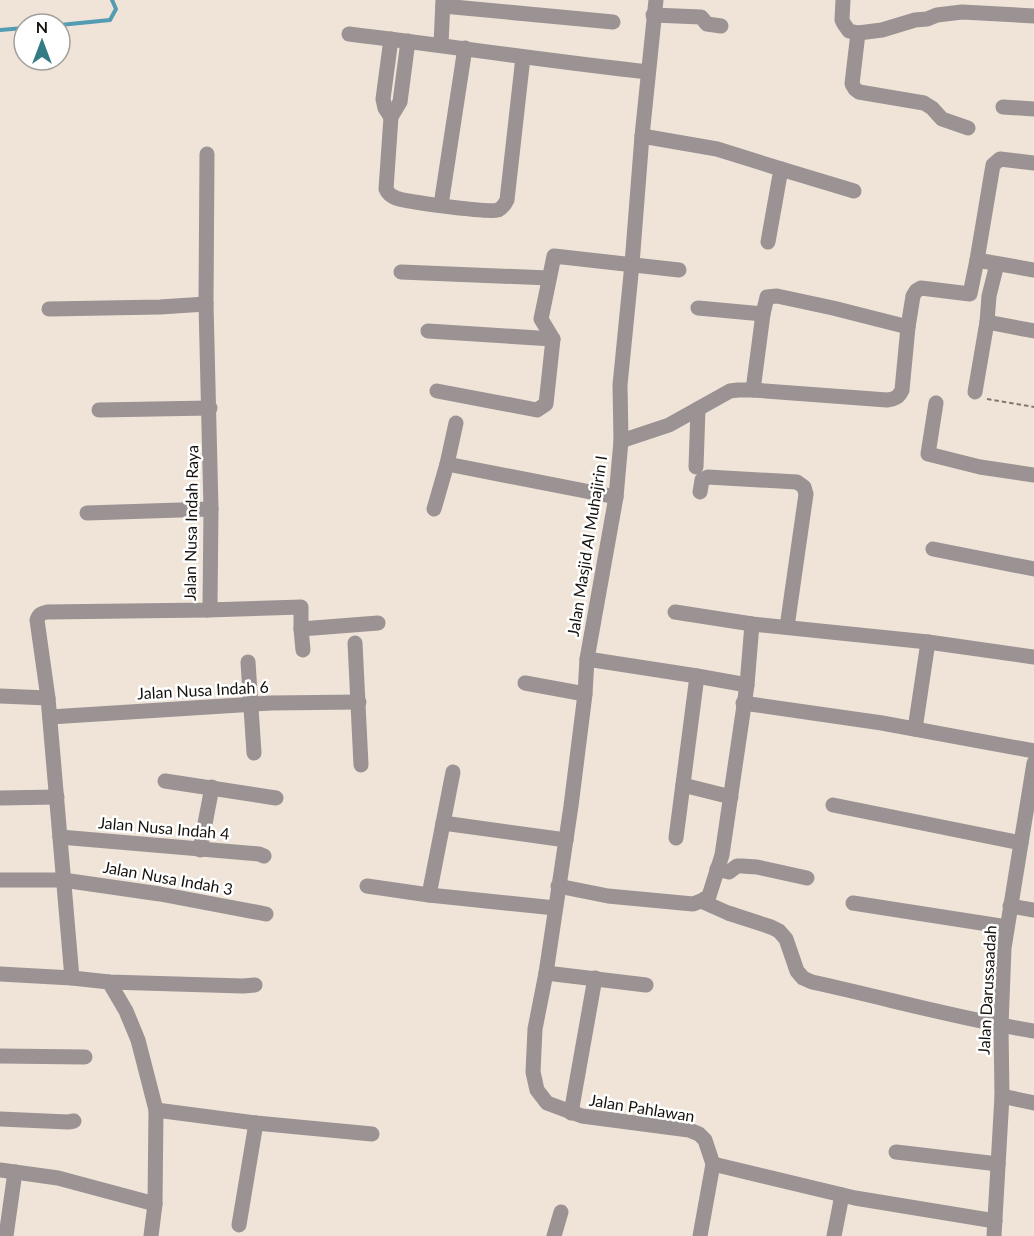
<svg xmlns="http://www.w3.org/2000/svg" width="1034" height="1236" viewBox="0 0 1034 1236" font-family="Lato,sans-serif">
	<style>
		.lines { fill: none; stroke-linecap: round; stroke-linejoin: round }
		.stream { stroke: #539cb2; stroke-width: 4 }
		.path { stroke: #807970; stroke-width: 2; stroke-dasharray: 4.5 3; stroke-linecap: butt }
		.minor { stroke: #9a9293; stroke-width: 15 }
		.labels { text-anchor: middle; stroke-width: 5; stroke-linejoin: round; paint-order: stroke }
		.street-label { font-size: 16px; fill: #15120d; stroke: #fff }
	</style>
	<rect width="100%" height="100%" fill="#efe4d7"/>
	<g class="lines">
		<g class="stream">
			<path d="M60,25L110,20L116,9L112,0"/>
			<path d="M0,30L24,28"/>
		</g>
		<path class="path" d="M987,399L1034,407"/>
		<g class="minor">
			<path d="M656,0L642,136L632,264L620,385L621,441L616,497L587,659L585,694L571,806L546,973L535,1029L533,1072L537,1090L547,1103L582,1116L689,1130L699,1134L705,1140L713,1164L700,1236"/>
			<path d="M843,0L842,20L844,24L849,31L858,33L882,30L915,20L927,19L937,15L962,12L1034,16"/>
			<path d="M443,6L613,22"/>
			<path d="M653,15L701,17L707,24L721,26"/>
			<path d="M858,33L852,84L855,89L859,92L924,103L932,108L942,119L968,128"/>
			<path d="M349,34C449,46 548,61 648,72"/>
			<path d="M391,39L383,99L385,108L391,117"/>
			<path d="M408,41L400,102L391,117L386,189C388,194 391,196 396,198C407,202 489,213 498,210C502,208 505,204 507,200L523,57"/>
			<path d="M441,45L443,0"/>
			<path d="M1003,107L1034,109"/>
			<path d="M642,136L717,149L781,169L768,242"/>
			<path d="M781,169L854,191"/>
			<path d="M441,205L465,48"/>
			<path d="M977,260L993,165L1000,159L1034,163"/>
			<path d="M401,272L549,278"/>
			<path d="M698,308L763,314"/>
			<path d="M49,309L160,307L206,304"/>
			<path d="M987,322L1034,331"/>
			<path d="M428,331L553,339"/>
			<path d="M753,390L763,314L767,297L777,296L833,308L908,327"/>
			<path d="M437,391L537,410L546,404L553,339L541,319L554,256L679,270"/>
			<path d="M975,392L987,322L989,296L997,264"/>
			<path d="M936,403L928,454L980,467L1034,475"/>
			<path d="M99,410L210,408"/>
			<path d="M621,441L669,425L730,391L738,390H753L887,400C895,399 899,397 902,390L908,327L913,296L916,291L921,288L970,294L977,260L1034,270"/>
			<path d="M447,464L616,497"/>
			<path d="M696,467L698,409"/>
			<path d="M700,492L702,480L708,477L797,482L804,487L806,494L787,627"/>
			<path d="M434,509L447,464L456,423"/>
			<path d="M87,513L211,509"/>
			<path d="M933,549L1034,569"/>
			<path d="M207,610L301,607V629L378,623"/>
			<path d="M675,612L752,624L928,642L1034,657"/>
			<path d="M301,629L303,650"/>
			<path d="M355,643L361,765"/>
			<path d="M587,659L697,676L747,685"/>
			<path d="M248,662L254,753"/>
			<path d="M525,683L585,694"/>
			<path d="M0,696L48,698"/>
			<path d="M743,703L882,723L1034,751"/>
			<path d="M50,717L271,703L359,702"/>
			<path d="M915,729L928,642"/>
			<path d="M165,781L276,798"/>
			<path d="M683,785L731,797"/>
			<path d="M0,798L57,797"/>
			<path d="M833,805L1021,843"/>
			<path d="M443,823L566,840"/>
			<path d="M60,837L259,854L264,856"/>
			<path d="M676,838L697,676"/>
			<path d="M200,850L212,787"/>
			<path d="M717,869L729,872L737,866H742L757,867L807,878"/>
			<path d="M0,880H63L160,894L266,914"/>
			<path d="M367,886L429,895L555,908"/>
			<path d="M558,886L608,896L693,904L701,901L709,896L722,855L747,685L752,624"/>
			<path d="M429,895L453,772"/>
			<path d="M701,901L728,913L771,927L779,931L786,939L797,971L803,978L812,982C886,998 959,1019 1034,1031"/>
			<path d="M853,903L1007,927"/>
			<path d="M1010,906L1034,910"/>
			<path d="M546,973L646,985"/>
			<path d="M0,974L72,978L109,982L243,986L255,985"/>
			<path d="M72,978L48,698L37,620C39,614 42,613 47,612L207,610L210,606L211,509L206,304L207,154"/>
			<path d="M109,982L126,1011L138,1040L156,1110L155,1204L151,1236"/>
			<path d="M0,1056L85,1057"/>
			<path d="M1002,1096L1034,1103"/>
			<path d="M156,1110L256,1123L372,1134"/>
			<path d="M571,1113L595,978"/>
			<path d="M0,1119L68,1122L74,1121"/>
			<path d="M896,1152L998,1164"/>
			<path d="M713,1164L855,1198L995,1221"/>
			<path d="M0,1170L58,1178L155,1204"/>
			<path d="M239,1225L256,1123"/>
			<path d="M6,1236L15,1172"/>
			<path d="M554,1236L561,1212"/>
			<path d="M834,1236L842,1195"/>
			<path d="M994,1236L1002,1096L1001,1026L1004,948L1034,763"/>
		</g>
	</g>
	<g class="labels">
		<g class="street-label">
			<text transform="translate(191 523) rotate(-89)" y="6">Jalan Nusa Indah Raya</text>
			<text transform="translate(587 546) rotate(-81)" y="6">Jalan Masjid Al Muhajirin I</text>
			<text transform="translate(203 690) rotate(-3)" y="6">Jalan Nusa Indah 6</text>
			<text transform="translate(164 828) rotate(5)" y="6">Jalan Nusa Indah 4</text>
			<text transform="translate(168 878) rotate(10)" y="6">Jalan Nusa Indah 3</text>
			<text transform="translate(987 990) rotate(-87)" y="6">Jalan Darussaadah</text>
			<text transform="translate(642 1108) rotate(9)" y="6">Jalan Pahlawan</text>
		</g>
	</g>
	<g transform="translate(42 42)"><circle r="28" fill="#ffffff" stroke="#a1a09e" stroke-width="1.5"/>
	<path d="M0-4.5L10 22L0 15L-10 22Z" fill="#347c84"/>
	<text y="-9" font-size="16" font-weight="bold" text-anchor="middle" fill="#15120d">N</text>
	</g>
</svg>
